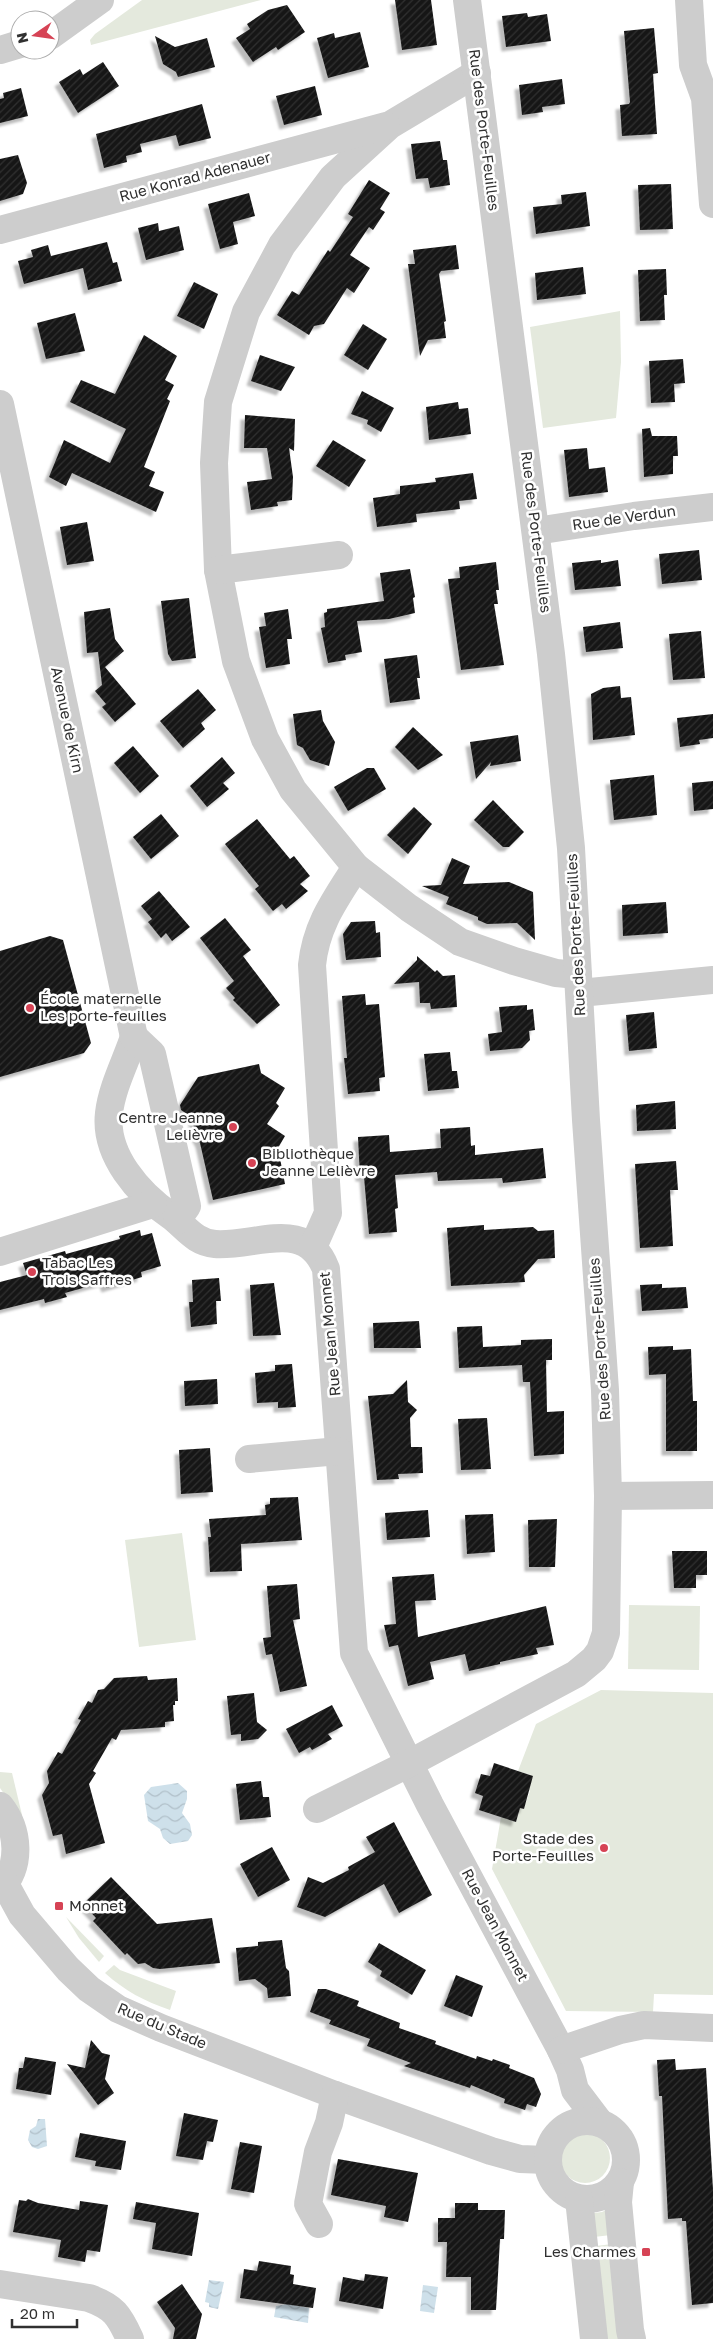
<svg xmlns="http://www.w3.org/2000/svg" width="713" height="2339" viewBox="0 0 713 2339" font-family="'Golos Text',sans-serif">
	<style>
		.grass { fill: #e4e9dd }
		.water { fill: url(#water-waves) }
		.building { fill: url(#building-hatch); filter: url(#shadow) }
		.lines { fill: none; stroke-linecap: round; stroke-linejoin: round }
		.minor { stroke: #cdcdcd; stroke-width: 28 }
		.poi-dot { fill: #d64355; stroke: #fff; stroke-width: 2 }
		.labels { text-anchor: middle; stroke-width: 5; stroke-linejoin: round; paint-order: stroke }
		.street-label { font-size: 15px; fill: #303030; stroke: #fff }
		.poi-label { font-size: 15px; fill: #303030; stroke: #fff; text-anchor: start }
	</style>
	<defs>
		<pattern id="water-waves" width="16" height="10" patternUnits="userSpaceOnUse" patternTransform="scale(1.25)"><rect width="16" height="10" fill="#cee0ea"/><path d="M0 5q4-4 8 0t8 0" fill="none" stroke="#b1c0c9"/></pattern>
		<pattern id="building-hatch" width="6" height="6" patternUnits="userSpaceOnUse" patternTransform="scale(1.25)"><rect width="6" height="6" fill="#171717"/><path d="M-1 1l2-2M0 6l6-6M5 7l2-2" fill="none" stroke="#303030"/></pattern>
		<filter id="shadow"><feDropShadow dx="-4.5" dy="4.5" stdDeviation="1" flood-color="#0004"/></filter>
	</defs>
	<rect width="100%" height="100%" fill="#fff"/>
	<g class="grass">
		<path d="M142,0H261L91,45L90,40L95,34Z"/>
		<path d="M620,311L621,362L616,418L543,428L530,327Z"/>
		<path d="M182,1533L196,1640L139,1647L125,1540Z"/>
		<path d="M629,1605L700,1606L699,1670L628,1669Z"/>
		<path d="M601,1690L713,1693V1995L654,1994L653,2012L566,2011L492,1869L501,1817L516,1822L520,1808H524L530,1791L527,1789L531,1775L518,1771L536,1724Z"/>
		<path d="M0,1772L12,1773L22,1815L19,1816L0,1788Z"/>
		<path d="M66,1917L104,1956L99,1962L79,1938Z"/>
		<path d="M114,1965L120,1970L176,1991L170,2010C144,2001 125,1991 105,1973Z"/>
		<circle cx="585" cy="2158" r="25"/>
		<path d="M608,2209L611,2235L594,2237L587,2214L602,2212Z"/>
		<path d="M612,2244L622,2339H604L596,2246Z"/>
	</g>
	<g class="water">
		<path d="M178,1783L187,1791V1799L182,1813L190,1824L192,1835L188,1841L170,1844L163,1838L160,1829L148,1821L144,1795L151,1787Z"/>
		<path d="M38,2119H45L47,2146L38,2149L32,2147L28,2140L30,2130L36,2126Z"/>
		<path d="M209,2280L224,2282L218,2309L209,2307V2303L205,2302Z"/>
		<path d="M423,2285L438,2287L434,2313L420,2311Z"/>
		<path d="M287,2304L309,2308L308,2323L274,2317L276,2306Z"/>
	</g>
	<g class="building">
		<path d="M395,0H431L437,45L402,50Z"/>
		<path d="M287,5L305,32L278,50L276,47L253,62L236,38L250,29L247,24L268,10Z"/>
		<path d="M527,13L528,17L547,14L551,41L506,47L502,16Z"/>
		<path d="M654,28L658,73L653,74L657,134L622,136L620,105L629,104L630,102L624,31Z"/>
		<path d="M360,32L369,67L328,78L317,38L334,33L335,38Z"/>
		<path d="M155,36L175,47L207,38L215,67L178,77L176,72L163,64Z"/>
		<path d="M103,62L119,86L78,113L59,82L80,69L83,75Z"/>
		<path d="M562,79L565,104L542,107L543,112L522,115L519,85Z"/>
		<path d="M315,86L322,115L284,125L276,96Z"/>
		<path d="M21,88L28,116L0,123V99L4,98L3,93Z"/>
		<path d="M202,104L211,138L179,146L176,135L140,144L142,152L126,156L127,162L104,168L96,134Z"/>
		<path d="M440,141L443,160H447L450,185L430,188L428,178L416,179L411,144Z"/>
		<path d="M18,155L27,183L23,194L0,201V159Z"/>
		<path d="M369,180L390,193L380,209L385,212L373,230L369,227L350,255L370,268L354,293L347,288L324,324L314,326L309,335L277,315L292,291L299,295L328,250L330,252L353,217L348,214Z"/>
		<path d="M671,184L673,229L640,230L638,185Z"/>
		<path d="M586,192L590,226L536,234L533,207L562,204L561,195Z"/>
		<path d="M249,193L255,216L233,222L238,244L220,249L208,204Z"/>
		<path d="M158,223L159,231L179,226L184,250L146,260L138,228Z"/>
		<path d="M107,242L113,263L117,262L122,281L88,290L83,268L24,284L18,261L33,257L31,250L48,245L51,256Z"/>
		<path d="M456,245L459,269L441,271L439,274L446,321L444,322L446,338L428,340L420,356L408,264H415L413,250Z"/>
		<path d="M583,267L586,294L537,300L535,273Z"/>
		<path d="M666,269L667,295H664L665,320L640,321L638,270Z"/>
		<path d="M194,282L218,294L204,329L177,316Z"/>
		<path d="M75,313L85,351L46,359L37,323Z"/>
		<path d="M363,324L387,339L368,370L344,355Z"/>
		<path d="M144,335L177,356L165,380L174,385L167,399L170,401L144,467L155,472L149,486L164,492L156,512L72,473L66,486L49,477L64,440L110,463L126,429L70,402L81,380L115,394Z"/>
		<path d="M260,355L295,367L281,391L251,381Z"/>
		<path d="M683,359L685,383L674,384L675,402L651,403L649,361Z"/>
		<path d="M362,391L394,408L381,432L367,424L368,420L351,414Z"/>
		<path d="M458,402L459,409L468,408L471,434L429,440L426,407Z"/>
		<path d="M245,415L295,419L294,451L289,448L293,477L292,500L277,502L278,506L251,510L247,482L272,479L267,448H244Z"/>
		<path d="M650,428L652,436H677L678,456H673V474L644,477L642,429Z"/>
		<path d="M333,440L366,460L349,487L316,466Z"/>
		<path d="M587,448L589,469L605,467L608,492L569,497L564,450Z"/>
		<path d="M473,473L477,499L459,501L460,509L416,514L417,522L377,527L373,498L400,494V486L436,482L435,478Z"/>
		<path d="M87,522L94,561L67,565L60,527Z"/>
		<path d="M699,550L702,580L662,584L659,554Z"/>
		<path d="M601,560V563L618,560L621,586L575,590L572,563Z"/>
		<path d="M496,562L499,590H496L498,604H494L504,665L461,670L448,579L460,578L459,567Z"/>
		<path d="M410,569L415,597L413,598L415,613L389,619L357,621L362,652L345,655L346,660L328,663L321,628L325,627L324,613L327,612V609L384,601L380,573Z"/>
		<path d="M189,598L196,658L172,661L168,654L161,601Z"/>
		<path d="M110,608L115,639L124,651L105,667L136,704L115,722L102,707L106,704L95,691L102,685L98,652L87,653L84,612Z"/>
		<path d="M288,609L292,639H287L290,664L266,668L259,627L266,626L264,613Z"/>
		<path d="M620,622L623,648L586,652L583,627Z"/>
		<path d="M701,631L705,678L673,680L669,634Z"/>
		<path d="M417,655L420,678H417L420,699L390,703L384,659Z"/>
		<path d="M620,686L621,698L631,697L635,735L593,740L591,694L603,688Z"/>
		<path d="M198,689L216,710L201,723L205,729L183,748L160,721Z"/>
		<path d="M321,710L323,721L335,742L329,766L310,760L303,748L297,745L293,714Z"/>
		<path d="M713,714V738L699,740L700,744L680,747L677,718Z"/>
		<path d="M413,727L443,755L418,770L395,747Z"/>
		<path d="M518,735L521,761L490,766L491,762L476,779L470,742Z"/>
		<path d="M133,746L159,776L140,793L114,763Z"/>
		<path d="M222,757L235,773L223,783L229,789L207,807L190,786Z"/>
		<path d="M367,768H374L386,789L348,811L334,787Z"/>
		<path d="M654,775L657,815L614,820L610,780Z"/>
		<path d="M713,781V809L694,811L692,783Z"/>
		<path d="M493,800L524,832L509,847H503L474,820Z"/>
		<path d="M414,807L432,824L408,854L387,835Z"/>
		<path d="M161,814L179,836L151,859L133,837Z"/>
		<path d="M257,819L290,859L294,856L310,876L300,884L308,891L286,909L282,904L273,911L255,889L259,886L225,844Z"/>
		<path d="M452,858L470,866L463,884L509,882L533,892L535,940L517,923L487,924L478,920V917L446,904L449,897L422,886L441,885Z"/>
		<path d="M159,891L190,927L172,941L166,933L161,938L148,922L152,919L141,906Z"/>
		<path d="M666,902L668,933L623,936L622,905Z"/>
		<path d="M225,918L251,950L243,956L280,1005L257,1024L233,1000L235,998L226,988L234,981L200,938Z"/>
		<path d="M375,921L376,933L380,932L381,957L346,960L343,934L351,922Z"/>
		<path d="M50,936L63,940L91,1043L84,1053L0,1077V951Z"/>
		<path d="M417,956L435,972L437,970L443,976L455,975L457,1007L431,1009L430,1003H420L419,982L394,984L417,960Z"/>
		<path d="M365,994L366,1005L379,1004L385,1077L379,1078L380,1091L348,1094L344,1058H347L342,996Z"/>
		<path d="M527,1005V1010L533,1009L535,1030L529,1031L530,1040L522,1048L490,1051L488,1034L502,1032L499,1007Z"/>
		<path d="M654,1012L657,1048L629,1051L626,1015Z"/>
		<path d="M450,1052L452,1071H457L459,1088L428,1091L424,1054Z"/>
		<path d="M259,1064L261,1073L285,1088L276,1103L279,1106L267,1124L285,1136L278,1148L285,1184L213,1200L200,1143L194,1132L193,1118L181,1110L180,1105L198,1077Z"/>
		<path d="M675,1101L676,1129L637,1131L636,1105Z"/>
		<path d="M470,1127L471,1146L475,1145V1155L543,1148L546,1178L503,1183L502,1178L438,1181L437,1172L395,1175L398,1208L395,1209L397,1232L369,1234L364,1177H360L358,1137L389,1135L390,1152L441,1148L440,1129Z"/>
		<path d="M676,1161L678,1190H670L673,1246L640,1248L635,1164Z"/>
		<path d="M484,1225V1230L533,1227L538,1231L554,1230L555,1258L538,1259L524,1275L525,1282L451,1286L447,1228Z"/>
		<path d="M140,1230L141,1236L152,1233L161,1266L141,1272L142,1277L106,1288L104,1282L65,1293L67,1297L45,1303L44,1299L0,1310V1282L27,1275L23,1263L65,1251L66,1254L120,1239L119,1236Z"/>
		<path d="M219,1278L221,1301H216L217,1324L191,1327L189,1302H193L192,1280Z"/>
		<path d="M274,1283L281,1335L253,1336L250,1285Z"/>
		<path d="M662,1284V1288L686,1287L688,1308L642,1311L640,1285Z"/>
		<path d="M419,1321L421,1348H374L373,1323Z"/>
		<path d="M482,1326L483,1347L521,1345V1340L552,1339V1360H546L547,1412L564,1411V1454L534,1456L530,1382H523L522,1365L459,1368L457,1327Z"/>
		<path d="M673,1346V1350L691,1349L693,1401H697V1451H666V1374L649,1375L648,1347Z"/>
		<path d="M292,1364L296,1407L278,1408V1402L257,1403L255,1373L275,1371V1365Z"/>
		<path d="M217,1379L218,1404L185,1406L184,1381Z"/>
		<path d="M407,1380L408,1402L417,1410L410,1418L411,1447H422L423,1473L398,1474L399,1479L377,1480L368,1396L393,1394Z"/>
		<path d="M487,1418L491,1469L461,1470L458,1419Z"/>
		<path d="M210,1448L213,1492L181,1494L179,1450Z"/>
		<path d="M298,1497L302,1540L241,1544L242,1571L210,1572L208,1537H211L209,1519L266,1515L265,1505L270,1504V1498Z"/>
		<path d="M428,1510L430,1537L387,1540L385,1513Z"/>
		<path d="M493,1514L495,1552L467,1554L465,1515Z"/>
		<path d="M557,1519L555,1567H529L528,1520Z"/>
		<path d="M672,1551H707V1575H696V1588H674Z"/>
		<path d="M434,1574L436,1600L415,1601L418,1637L546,1606L554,1645L536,1648L538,1654L500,1662V1664L469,1671L465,1654L430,1662L434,1679L408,1686L398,1645L389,1647L384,1625L396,1624L392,1577Z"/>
		<path d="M297,1584L300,1619L293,1620L307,1686L280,1692L272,1654L266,1655L263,1638L271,1637L267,1586Z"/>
		<path d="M147,1676L148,1680L177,1678L178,1701H175V1705H173L174,1721L165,1722V1727L121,1730L116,1740L112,1738L93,1771L96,1773L89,1784L105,1843L66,1854L62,1834L53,1836L42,1795L49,1783L47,1771L58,1752L62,1754L81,1720L78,1719L88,1701L92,1703L98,1690L104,1689L114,1678Z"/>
		<path d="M254,1693L257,1722L267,1730L258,1739L241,1741V1734L231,1735L227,1696Z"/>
		<path d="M332,1705L343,1726L328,1734L332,1739L312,1750L310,1747L299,1753L286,1729Z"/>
		<path d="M494,1763L533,1776L524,1809L520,1808L516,1822L479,1810L483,1796L475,1793L481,1774L490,1776Z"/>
		<path d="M261,1781L263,1797H269L271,1817L240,1820L236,1784Z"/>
		<path d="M394,1822L432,1895L399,1913L384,1884L325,1917L297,1907L308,1877L323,1883L349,1870L348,1867L375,1852L366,1837Z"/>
		<path d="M272,1847L290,1880L258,1897L240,1864Z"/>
		<path d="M111,1877L157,1924L212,1918L220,1963L160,1969L153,1968L145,1963L138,1964L127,1953L125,1955L93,1921L96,1918L83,1904Z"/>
		<path d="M282,1940L286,1968L289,1971L291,1996L268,1998L267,1988L255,1979L239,1981L236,1948L258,1946V1942Z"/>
		<path d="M379,1943L426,1970L412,1995L380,1976L382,1971L368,1962Z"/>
		<path d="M456,1975L483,1986L472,2017L444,2006Z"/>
		<path d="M318,1989H326L359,2001L357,2006L400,2023L399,2028L436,2041L435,2044L476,2059L477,2056L492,2061L493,2059L510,2065L509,2068L534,2078L541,2094L536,2107L527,2104L525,2110L504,2103L505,2099L471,2085L470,2088L404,2066L411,2063L367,2046L370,2039L329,2024L331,2020L310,2012Z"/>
		<path d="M91,2040L102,2053L110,2055L105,2079L114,2093L98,2105L67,2064L85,2068Z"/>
		<path d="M25,2057L56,2062L51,2095L16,2089L19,2068H23Z"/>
		<path d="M675,2059L676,2070L706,2068L713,2189V2303L692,2305L686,2221H682V2218L668,2219L662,2096H659L657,2060Z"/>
		<path d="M184,2113L218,2120L213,2142L207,2141L203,2160L176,2156Z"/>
		<path d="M80,2133L126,2141L121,2170L95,2166L96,2161L75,2157Z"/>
		<path d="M240,2142L262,2146L254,2193L231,2189Z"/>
		<path d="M338,2159L418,2173L408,2222L384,2217L386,2206L331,2195Z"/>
		<path d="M28,2199L38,2203L79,2210L80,2201L108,2205L100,2252L87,2250L85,2262L58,2257L61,2240L13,2232L19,2200L26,2201Z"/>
		<path d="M136,2202L199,2213L192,2256L152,2249L156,2223L133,2219Z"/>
		<path d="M455,2203H478V2210H505L504,2239H500L496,2310H471V2277H446L447,2242H438V2218H455Z"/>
		<path d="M259,2261L291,2266L290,2274L294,2275L293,2284L316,2288L313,2308L240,2298L244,2269L257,2271Z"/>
		<path d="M365,2274L388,2277L383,2309L339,2301L343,2277L364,2281Z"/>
		<path d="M182,2284L202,2314L196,2339H173L175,2328L157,2302Z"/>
	</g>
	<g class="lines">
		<g class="minor">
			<path d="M689,0L693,65L705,98L713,204"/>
			<path d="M50,36L100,0"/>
			<path d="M0,50L20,44"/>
			<path d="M477,73L390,125L333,177L282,245L246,312L218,402L214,463L218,570L236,661L265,739L293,790L356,867L409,908L460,942L514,961L556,973L578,975"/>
			<path d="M0,230L386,126"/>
			<path d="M0,404L134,1037"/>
			<path d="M536,531L634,516L713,507"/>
			<path d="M218,570L339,555"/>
			<path d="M580,993L713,980"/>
			<path d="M134,1037C126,1061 112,1087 109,1113C104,1155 139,1194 171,1216C186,1227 194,1242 215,1244C256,1247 306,1217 326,1269L354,1653L430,1805L561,2050L570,2070L575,2090L600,2123"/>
			<path d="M134,1037L152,1054L187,1206L177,1220"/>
			<path d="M313,1247L328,1213L312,965C316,925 335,900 356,867"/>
			<path d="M0,1252L153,1204"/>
			<path d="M249,1459L339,1451"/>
			<path d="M608,1496L713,1495"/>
			<path d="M0,1806C19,1830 22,1866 0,1889"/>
			<path d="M317,1809L410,1763L576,1674L594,1659L600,1651L606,1633L608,1496L605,1390L586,1120L571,848L551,654L467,0"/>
			<path d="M5,1884L22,1915L68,1969L89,1989L118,2009L161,2028L335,2095L491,2151L520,2159L547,2160"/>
			<path d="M561,2050L620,2030L644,2025L713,2028"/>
			<circle cx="587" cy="2160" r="39"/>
			<path d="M620,2182L618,2202L630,2330L632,2339"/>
			<path d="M579,2199L594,2339"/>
			<path d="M319,2224L308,2204L318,2152L329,2123L335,2095"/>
			<path d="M0,2284L89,2298C114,2307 119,2315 130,2339"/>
		</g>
	</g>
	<g class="poi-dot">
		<circle cx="30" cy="1008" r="5"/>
		<circle cx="233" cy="1127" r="5"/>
		<circle cx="252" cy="1163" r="5"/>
		<circle cx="32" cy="1272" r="5"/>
		<circle cx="604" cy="1848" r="5"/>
		<rect x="54" y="1901" width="10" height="10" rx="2.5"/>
		<rect x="641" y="2247" width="10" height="10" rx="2.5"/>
	</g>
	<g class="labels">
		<g class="street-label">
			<text transform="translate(484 130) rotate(83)" y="5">Rue des Porte-Feuilles</text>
			<text transform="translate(195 177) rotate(-15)" y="5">Rue Konrad Adenauer</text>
			<text transform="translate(624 518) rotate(-8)" y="5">Rue de Verdun</text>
			<text transform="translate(536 532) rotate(83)" y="5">Rue des Porte-Feuilles</text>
			<text transform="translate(67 720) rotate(78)" y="5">Avenue de Kirn</text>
			<text transform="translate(576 935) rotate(-93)" y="5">Rue des Porte-Feuilles</text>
			<text transform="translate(330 1334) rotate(-95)" y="5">Rue Jean Monnet</text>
			<text transform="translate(600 1339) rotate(-94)" y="5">Rue des Porte-Feuilles</text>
			<text transform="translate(495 1925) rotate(62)" y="5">Rue Jean Monnet</text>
			<text transform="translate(162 2026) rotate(23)" y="5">Rue du Stade</text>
		</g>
		<g class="poi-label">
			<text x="40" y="1004">École maternelle<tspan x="40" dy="17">Les porte-feuilles</tspan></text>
			<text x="223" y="1123" text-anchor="end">Centre Jeanne<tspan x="223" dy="17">Lelièvre</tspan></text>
			<text x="262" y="1159">Bibliothèque<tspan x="262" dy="17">Jeanne Lelièvre</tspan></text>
			<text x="42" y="1268">Tabac Les<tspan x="42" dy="17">Trois Saffres</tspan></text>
			<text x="594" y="1844" text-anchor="end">Stade des<tspan x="594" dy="17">Porte-Feuilles</tspan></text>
			<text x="69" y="1911">Monnet</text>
			<text x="636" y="2257" text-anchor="end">Les Charmes</text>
		</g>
	</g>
	<g transform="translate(35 35) rotate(257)"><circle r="24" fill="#ffffff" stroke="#acacac"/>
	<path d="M0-4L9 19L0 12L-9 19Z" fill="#d64355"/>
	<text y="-8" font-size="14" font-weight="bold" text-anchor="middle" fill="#303030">N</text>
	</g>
	<path d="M12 2319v8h65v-8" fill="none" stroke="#303030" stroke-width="2.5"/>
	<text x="20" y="2319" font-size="15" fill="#303030" stroke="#ffffff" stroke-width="4" paint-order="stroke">20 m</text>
</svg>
